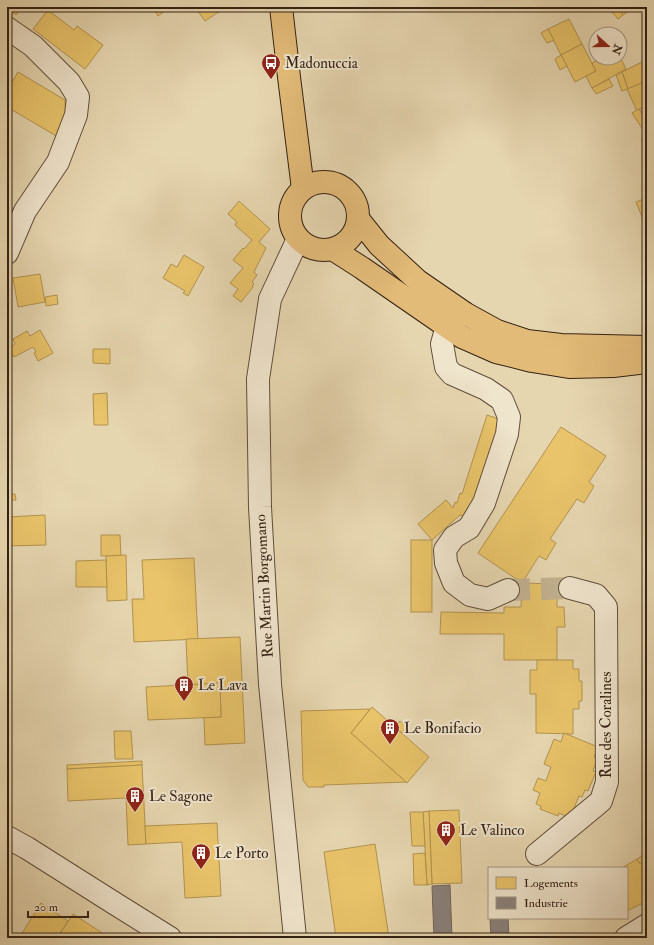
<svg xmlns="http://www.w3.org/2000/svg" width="654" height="945" viewBox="0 0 654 945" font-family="'IM FELL Double Pica',serif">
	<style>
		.homes { fill: #e9c46a; stroke: #b29350 }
		.industry { fill: #8a817c; stroke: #70645d }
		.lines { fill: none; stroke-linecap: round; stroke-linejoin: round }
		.street-tunnel { stroke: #c2b291; stroke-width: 22; stroke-dasharray: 22 11; stroke-linecap: butt }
		.street-casing { stroke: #604e3b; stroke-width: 24 }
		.primary-casing { stroke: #332114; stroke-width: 24 }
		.street { stroke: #efe4cc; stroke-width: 22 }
		.primary { stroke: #e3bb78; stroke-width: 22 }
		.labels { text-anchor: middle; stroke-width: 4; stroke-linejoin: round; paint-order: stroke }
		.poi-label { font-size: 15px; fill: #332114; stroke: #efe4cc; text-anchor: start }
		.street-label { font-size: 15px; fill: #332114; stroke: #efe4cc }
	</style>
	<rect width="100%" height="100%" fill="#e6d6b0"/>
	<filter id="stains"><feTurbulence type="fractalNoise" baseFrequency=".005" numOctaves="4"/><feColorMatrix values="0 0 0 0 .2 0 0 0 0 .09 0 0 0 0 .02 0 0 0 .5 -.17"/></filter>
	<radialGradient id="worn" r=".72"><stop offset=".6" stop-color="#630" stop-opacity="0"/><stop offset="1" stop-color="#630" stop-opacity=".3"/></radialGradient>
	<g class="homes">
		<path d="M8,7H22L16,15L7,8Z"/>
		<path d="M152,7H170L158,16Z"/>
		<path d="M195,7H226L205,21Z"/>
		<path d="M616,7H617L623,15L618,19L611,11Z"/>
		<path d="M617,7H635L623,15Z"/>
		<path d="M48,10L74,30L77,26L103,45L85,69L33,29Z"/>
		<path d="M569,19L582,44L561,55L548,29Z"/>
		<path d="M548,29L554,40L547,43L541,33Z"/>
		<path d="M582,44L596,71L575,82L561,55Z"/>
		<path d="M561,55L567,66L560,70L555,59Z"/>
		<path d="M7,57L11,60L7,66Z"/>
		<path d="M620,57L626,69L592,88L586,76L596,71L592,63L602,58Z"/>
		<path d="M642,62L647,74V81L628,89L622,72Z"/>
		<path d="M18,72L65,100L66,119L58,137L7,107V91Z"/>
		<path d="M622,72L628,89L622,91L616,75Z"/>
		<path d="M609,79L613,86L596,94L592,88Z"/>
		<path d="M647,81V105L637,111L627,89Z"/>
		<path d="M647,105V122L639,109Z"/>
		<path d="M639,109L647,122V136L632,113Z"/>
		<path d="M647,136V148L641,140Z"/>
		<path d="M647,198V223L645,224L636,202Z"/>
		<path d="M239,201L270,229L259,242L266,248L254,272L257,275L252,282L254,284L252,287H253L241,302L233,296L238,289L230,283L243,268L233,260L243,248L244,249L252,240L235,225L237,222L228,214Z"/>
		<path d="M7,206L10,208L7,215Z"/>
		<path d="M184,255L204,267L188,296L183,293L185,291L163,278L171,264L177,267Z"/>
		<path d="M40,274L45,302L18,307L13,278Z"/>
		<path d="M57,295L58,304L46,306L45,297Z"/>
		<path d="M40,330L53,353L38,361L34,353L36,352L33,347L14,357L9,348L15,344L13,339L27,331L30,336Z"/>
		<path d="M93,349H110V364L93,363Z"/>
		<path d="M107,393L108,425H94L93,394Z"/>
		<path d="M487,415L502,420L467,517L460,515L432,540L418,524L446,500L453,508L455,502L457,503L460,493L462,494Z"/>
		<path d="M561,427L606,456L589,482L594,486L584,503L577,499L550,539L556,543L546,560L539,556L522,583L478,553Z"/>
		<path d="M15,494L16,500H7L8,508H7V495Z"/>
		<path d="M45,515L46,545L7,546V517Z"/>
		<path d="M101,535H120L121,556H101Z"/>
		<rect x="411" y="540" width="21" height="72"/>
		<path d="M126,555L127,600L107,601L106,556Z"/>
		<path d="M194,558L198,639L134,642L132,599H144L142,560Z"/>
		<path d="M106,560L107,587H76V561Z"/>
		<path d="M522,583L557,584V607H564L565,627H557V660H504V634H440L441,612L504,613V607H521Z"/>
		<path d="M240,637L245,743L205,745L204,717H221L220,683L188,685L186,639Z"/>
		<path d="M537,660H573V669H579V681H582V701H579V709H573V734L536,733V694H530V670H537Z"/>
		<path d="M220,683L221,717L148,720L146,687Z"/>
		<path d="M372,707L429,757L407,783L351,733Z"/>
		<path d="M370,709L351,733L406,782L324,785V787H308L303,780L301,711Z"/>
		<path d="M400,721L407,727L402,733L394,727Z"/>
		<path d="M114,731H131L133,759H115Z"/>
		<path d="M564,733L598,747L594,757L597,759L593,771L596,772L588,791L585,790L582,797L579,796L570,818L559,813L558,816L540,809L541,806L536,804L540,793L533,790L538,778L546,781L551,767L544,764L554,739L561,742Z"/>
		<path d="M142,761V765L67,769V765Z"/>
		<path d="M142,765L146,844L128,845L126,798L68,801L67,769Z"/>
		<path d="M459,810L462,883L432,884L429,811Z"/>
		<path d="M429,811L432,884L427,885L423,812Z"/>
		<path d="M410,812H423L425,846H412Z"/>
		<path d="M217,823L221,896L185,898L182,842L146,844L145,826Z"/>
		<path d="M375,844L389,938H336L324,852Z"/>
		<path d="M425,853L427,885H414L413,854Z"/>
		<path d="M645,854L647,860L640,864L637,859Z"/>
		<path d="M637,859L640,864L647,860V907L646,908L643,903L627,911V868H622Z"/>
		<path d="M41,903L68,921L57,938H19Z"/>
		<path d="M73,914L110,938H57Z"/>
	</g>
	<g class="industry">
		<path d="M450,885L452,938H434L432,886Z"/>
		<path d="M490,918H508L509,938H491Z"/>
	</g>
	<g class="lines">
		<path class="street-tunnel" d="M508,590L570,588"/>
		<defs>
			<g id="street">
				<path d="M7,28L33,46L69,82L78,97L76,115L58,162L25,211L7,253"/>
				<path d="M447,326L442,344L446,367L452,374L486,389L502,400L509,417L507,434L484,503L469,528L454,537L445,550L446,563L454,583L470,595L488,599L508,590"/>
				<path d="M7,837L27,848L114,903L170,938"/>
				<path d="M537,854L601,801L607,782L606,607L596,595L570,588"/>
				<path d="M295,938L270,684L260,507L258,379L270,299L298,239"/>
				<path d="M626,938L647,925"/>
			</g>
			<g id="primary">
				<path d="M281,7L289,77L303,189"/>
				<circle cx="324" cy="216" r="34"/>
				<path d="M359,220L379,245L418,281L466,314L497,331L527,341L561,345L647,347"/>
				<path d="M334,250L362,268L462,337L496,352L532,361L569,367L613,366L647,362"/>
			</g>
		</defs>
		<use href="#street" class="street-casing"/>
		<use href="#primary" class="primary-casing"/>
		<use href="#street" class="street"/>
		<use href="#primary" class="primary"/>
	</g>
	<defs>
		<symbol id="bus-pin" viewBox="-11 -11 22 30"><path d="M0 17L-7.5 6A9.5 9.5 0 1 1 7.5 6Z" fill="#8f2418" stroke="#efe4cc"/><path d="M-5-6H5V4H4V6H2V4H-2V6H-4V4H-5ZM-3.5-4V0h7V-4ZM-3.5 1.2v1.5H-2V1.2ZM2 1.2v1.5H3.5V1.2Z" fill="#fff"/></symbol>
		<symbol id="building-pin" viewBox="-11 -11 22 30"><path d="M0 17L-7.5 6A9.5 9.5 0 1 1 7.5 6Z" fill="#8f2418" stroke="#efe4cc"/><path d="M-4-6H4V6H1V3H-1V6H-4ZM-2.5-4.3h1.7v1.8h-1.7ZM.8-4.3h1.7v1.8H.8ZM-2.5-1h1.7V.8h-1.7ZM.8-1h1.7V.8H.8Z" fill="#fff"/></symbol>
	</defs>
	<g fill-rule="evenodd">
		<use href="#bus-pin" x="260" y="52" width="22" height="30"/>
		<use href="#building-pin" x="173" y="674" width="22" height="30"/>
		<use href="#building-pin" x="379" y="717" width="22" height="30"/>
		<use href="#building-pin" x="124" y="785" width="22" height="30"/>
		<use href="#building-pin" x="435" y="819" width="22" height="30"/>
		<use href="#building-pin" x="190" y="842" width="22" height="30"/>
	</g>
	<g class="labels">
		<g class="poi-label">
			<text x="285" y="68">Madonuccia</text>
			<text x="198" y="690">Le Lava</text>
			<text x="404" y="733">Le Bonifacio</text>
			<text x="149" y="801">Le Sagone</text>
			<text x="460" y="835">Le Valinco</text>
			<text x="215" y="858">Le Porto</text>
		</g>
		<g class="street-label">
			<text transform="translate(264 586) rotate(-93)" y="5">Rue Martin Borgomano</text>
			<text transform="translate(606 725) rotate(-90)" y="5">Rue des Coralines</text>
		</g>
	</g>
	<rect width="654" height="945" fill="none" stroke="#e6d6b0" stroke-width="24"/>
	<rect x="8" y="8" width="638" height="929" fill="none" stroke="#332114" stroke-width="2"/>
	<rect x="12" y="12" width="630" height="921" fill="none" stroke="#332114"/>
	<rect x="488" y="867" width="140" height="52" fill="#efe4cc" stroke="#a49682"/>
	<rect x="496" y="877" width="20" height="12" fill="#e9c46a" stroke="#a49682"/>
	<text x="524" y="887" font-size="12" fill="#332114">Logements</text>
	<rect x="496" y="897" width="20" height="12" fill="#8a817c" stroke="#a49682"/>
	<text x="524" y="907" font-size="12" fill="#332114">Industrie</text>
	<g transform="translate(608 46) rotate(111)"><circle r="19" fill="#efe4cc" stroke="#a49682"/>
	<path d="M0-3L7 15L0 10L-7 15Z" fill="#8f2418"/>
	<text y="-6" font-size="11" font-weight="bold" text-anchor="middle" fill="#332114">N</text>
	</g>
	<path d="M28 911v6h60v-6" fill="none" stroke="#332114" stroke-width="2"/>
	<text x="34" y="911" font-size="12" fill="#332114" stroke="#efe4cc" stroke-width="3" paint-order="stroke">20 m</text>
	<rect width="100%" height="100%" filter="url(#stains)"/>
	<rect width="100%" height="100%" fill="url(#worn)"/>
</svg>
